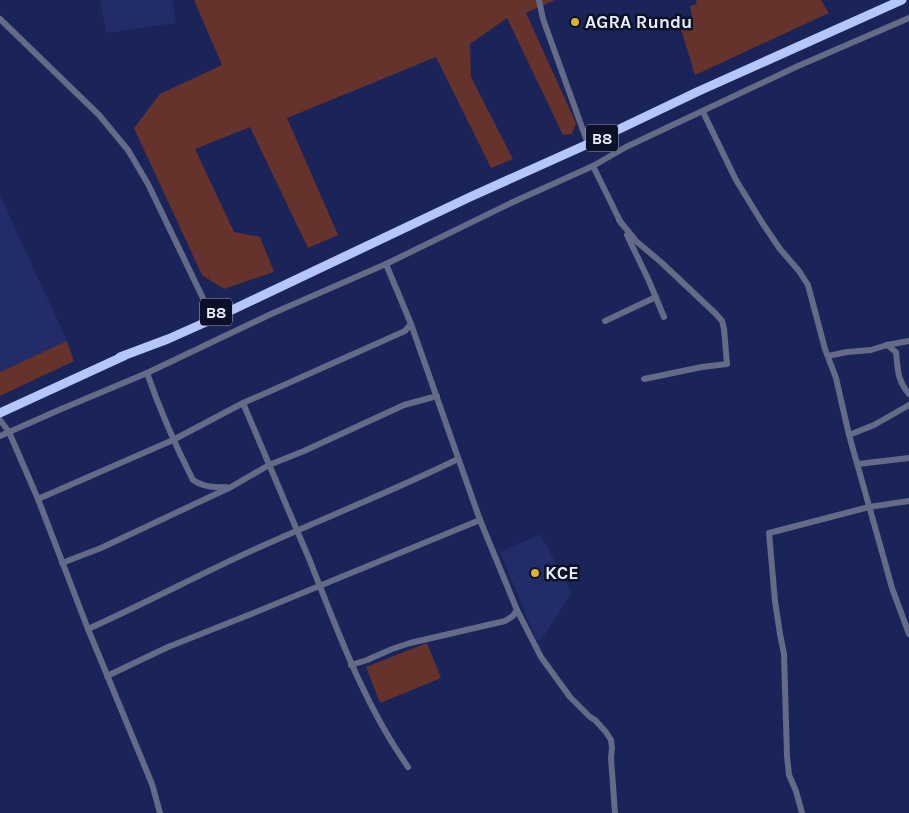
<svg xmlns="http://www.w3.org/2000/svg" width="909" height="813" viewBox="0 0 909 813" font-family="Karla,sans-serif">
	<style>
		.built { fill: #212c68 }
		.green { fill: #65332b }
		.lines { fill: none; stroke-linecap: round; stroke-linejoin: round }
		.minor { stroke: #636b86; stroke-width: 6 }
		.highway { stroke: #b5c6fa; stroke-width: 9 }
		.poi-dot { fill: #dab334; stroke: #0b1128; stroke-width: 2 }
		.labels { text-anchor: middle; stroke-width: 5; stroke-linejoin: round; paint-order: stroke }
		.shield { fill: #0b1128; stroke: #a7acbc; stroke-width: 1 }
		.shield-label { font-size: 16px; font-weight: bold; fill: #eaeefc }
		.poi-label { font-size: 18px; font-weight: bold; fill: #eaeefc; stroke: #0b1128; text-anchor: start }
	</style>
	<rect width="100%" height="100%" fill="#1a2459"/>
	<g class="built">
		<path d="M100,0H173L176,23L106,33Z"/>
		<path d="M0,195L67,341L0,372Z"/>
		<path d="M540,534L572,593L542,639L537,641L500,552Z"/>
	</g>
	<g class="green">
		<path d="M194,0H555L526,13L576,123L572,134L563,135L507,18L470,44L471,77L513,159L491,168L436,57L287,118L338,235L308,248L250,127L195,149L234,232L260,237L274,272L224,289L202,275L134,128L160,94L222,65Z"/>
		<path d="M696,0H821L829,13L695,75L680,26L693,23L690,6L697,4Z"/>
		<path d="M67,341L74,361L0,396V372Z"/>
		<path d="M427,643L441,678L380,703L366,667Z"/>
	</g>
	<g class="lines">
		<g class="minor">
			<path d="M539,0L543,19L588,144"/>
			<path d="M0,19L99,115L128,150L148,184L213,319"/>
			<path d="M703,112L736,180L763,224L780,249L799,271L808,285L825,349L836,378L849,435L884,559L892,588L909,634"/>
			<path d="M593,166L621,223"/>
			<path d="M619,220L636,241L662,263L716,314L722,321L724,329L727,364L702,367L644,379"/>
			<path d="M627,235L649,281L664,317"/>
			<path d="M605,321L656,297"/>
			<path d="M887,345L896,352C898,370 897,380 909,394"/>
			<path d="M828,356L847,352L871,350L887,345L909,341"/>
			<path d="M147,373C160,410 175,445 193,480C203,487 215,488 226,487"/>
			<path d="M243,403C265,456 288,508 310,561C338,632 364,704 408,767"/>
			<path d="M0,420L9,432L38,499L88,629L152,784L160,813"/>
			<path d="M849,435L874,425L909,405"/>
			<path d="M0,436L59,410L147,373L271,314L386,264L513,202L593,166L626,147L662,130L798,66L909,18"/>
			<path d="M858,464L909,458"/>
			<path d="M38,499L173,440L243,403L275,389L405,331L411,324"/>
			<path d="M62,563L101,548L231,487L269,465L304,451L404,405L437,396"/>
			<path d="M517,610L541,657L570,697L590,717L595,720L606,732L611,740L612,748L611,758L615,813"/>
			<path d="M88,629C146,603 202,573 260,547C326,517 393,491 458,459"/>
			<path d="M351,665L367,660L392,649L410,643L505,621L513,616L517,610L480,520L411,324L386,264"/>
			<path d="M107,676L168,647L256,612L480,520"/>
			<path d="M802,813L796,791L789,775L787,756L784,654L780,634L775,601L769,533L869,507L909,501"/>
		</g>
		<g class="highway">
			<path d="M120,357L168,339L213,319L470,197L588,144L699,91L902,0"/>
			<path d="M0,413L124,356"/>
		</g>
	</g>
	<g class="poi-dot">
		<circle cx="575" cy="22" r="5"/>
		<circle cx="535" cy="573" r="5"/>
	</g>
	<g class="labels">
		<g class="shield">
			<rect x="586" y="124.5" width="32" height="27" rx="4"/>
			<rect x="200" y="298.5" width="32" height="27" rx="4"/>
		</g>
		<g class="shield-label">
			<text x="602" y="144">B8</text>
			<text x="216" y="318">B8</text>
		</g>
		<g class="poi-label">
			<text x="585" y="28">AGRA Rundu</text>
			<text x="545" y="579">KCE</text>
		</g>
	</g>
</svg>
